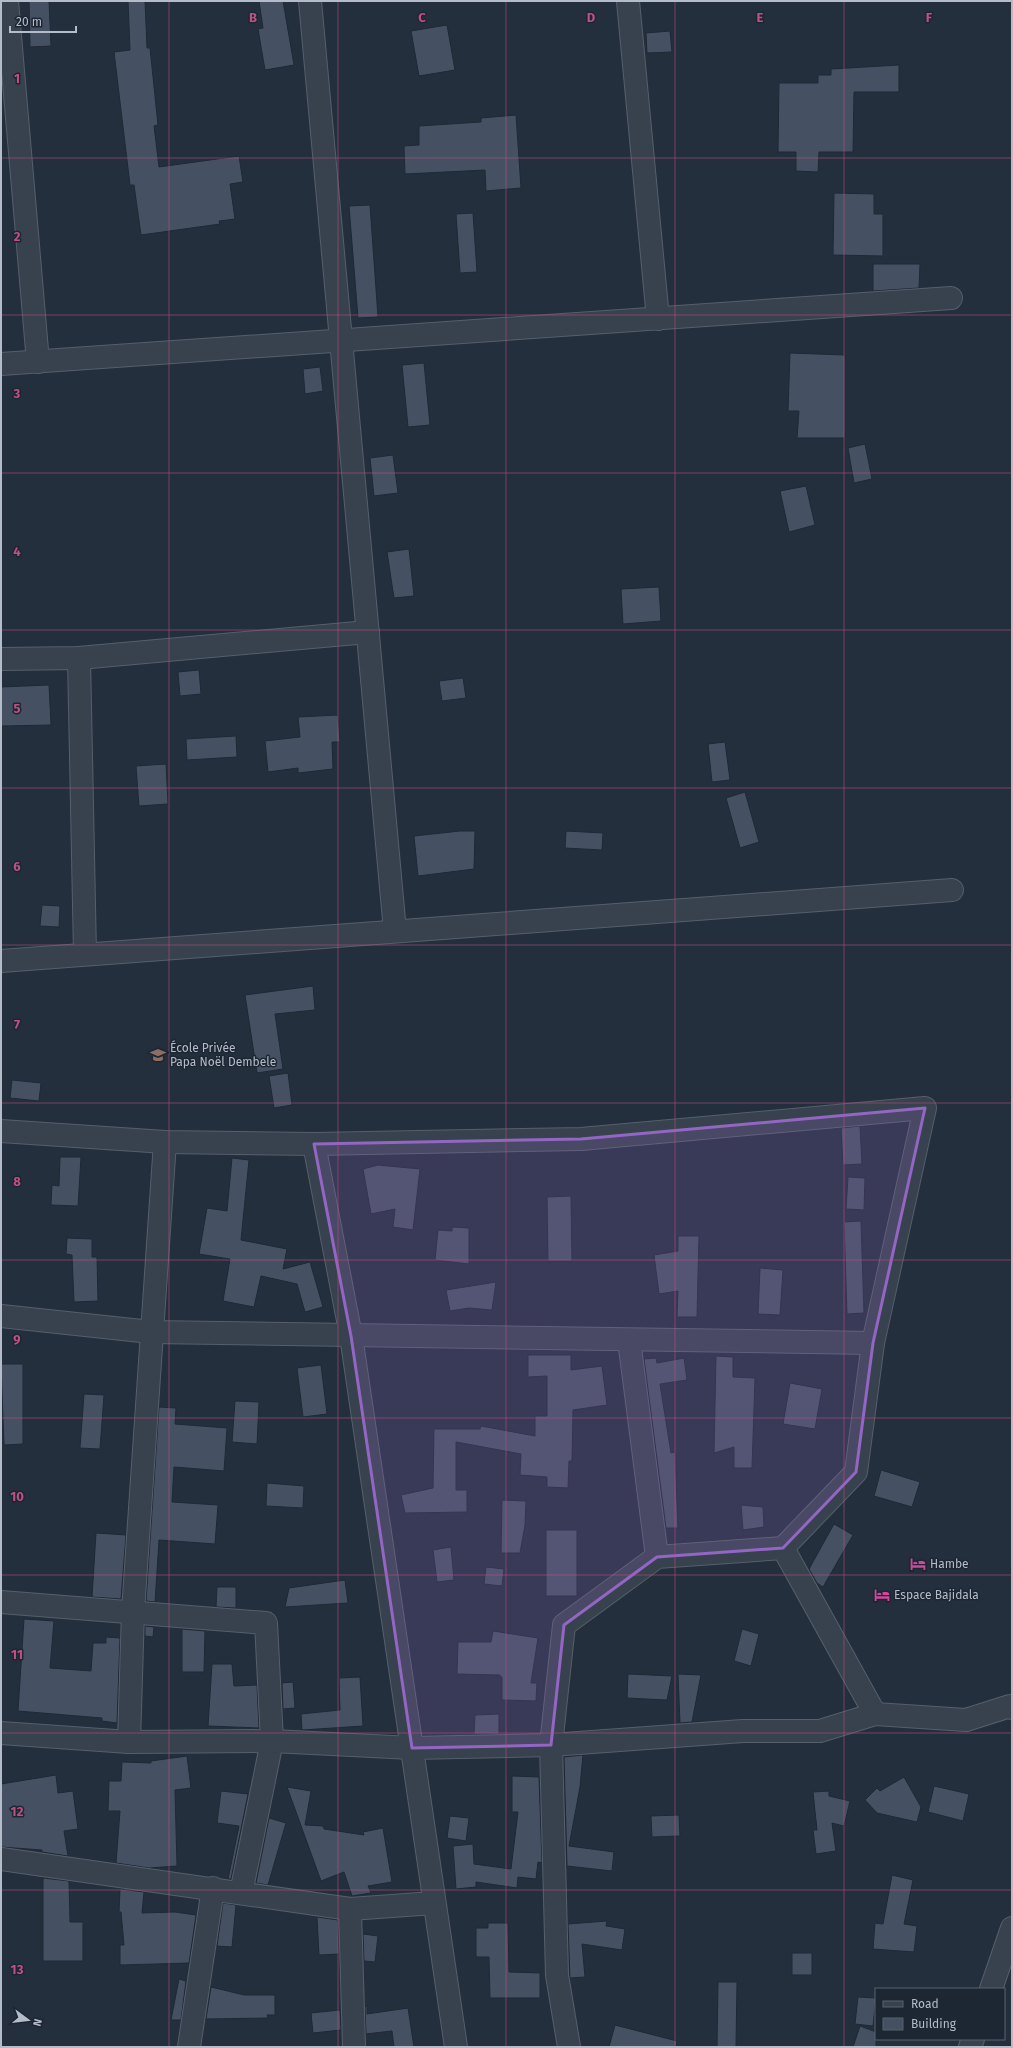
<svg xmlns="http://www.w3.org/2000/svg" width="1013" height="2048" viewBox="0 0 1013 2048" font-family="'Fira Sans',sans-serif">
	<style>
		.building { fill: #455162; stroke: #1f2835 }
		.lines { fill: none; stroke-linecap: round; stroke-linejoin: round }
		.street-casing { stroke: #565f6c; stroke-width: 24 }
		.street { stroke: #38414e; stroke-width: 22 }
		.marked { fill: #9266c3; fill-opacity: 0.2; stroke: #9266c3; stroke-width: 3; stroke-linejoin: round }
		.grid { fill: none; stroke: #bd5182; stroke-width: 1; stroke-opacity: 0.55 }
		.labels { text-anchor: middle; stroke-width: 3; stroke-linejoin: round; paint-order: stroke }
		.poi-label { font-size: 12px; fill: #b4bcc9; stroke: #1d2633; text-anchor: start }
		.grid-label { font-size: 13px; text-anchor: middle; font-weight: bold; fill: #bd5182; stroke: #1d2633; stroke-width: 3; stroke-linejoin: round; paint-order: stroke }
	</style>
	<rect width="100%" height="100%" fill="#242f3e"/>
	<g class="building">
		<path d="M29,1H49L51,46L30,47Z"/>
		<path d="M128,1H145L147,48H150L158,125L154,126L159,167L239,156L243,182L230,184L235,219L219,221L220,224L141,235L134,185H130L114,52L130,50Z"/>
		<path d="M259,1H283L294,65L265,70L258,29L263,28Z"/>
		<path d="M447,25L455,70L419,76L411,31Z"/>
		<path d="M670,31L672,52L647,53L646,33Z"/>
		<path d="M899,65V92H854L853,152H819L818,172L796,171V152H778L779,83H818V75H831V69Z"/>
		<path d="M516,115L521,188L486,191L485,170L405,174L404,146L419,145V126L481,122V118Z"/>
		<path d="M834,193L874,194V214H883V256L833,255Z"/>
		<path d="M370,205L378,317L358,318L349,206Z"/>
		<path d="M473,213L477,272L460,273L456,214Z"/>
		<path d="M873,264H920L919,288L873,291Z"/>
		<path d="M790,353L845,355V438H797L799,411H788Z"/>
		<path d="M424,363L430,425L408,427L402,365Z"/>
		<path d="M320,367L323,391L305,394L303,369Z"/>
		<path d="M865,444L872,479L854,483L848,448Z"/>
		<path d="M393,455L398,493L374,496L370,458Z"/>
		<path d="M806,486L815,525L789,532L780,491Z"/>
		<path d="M409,549L414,596L394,598L387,552Z"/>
		<path d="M659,587L661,621L623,624L621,589Z"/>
		<path d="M199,670L201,694L180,696L178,672Z"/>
		<path d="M463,678L466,698L442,701L439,681Z"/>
		<path d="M49,685L51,725L1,726V687Z"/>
		<path d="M338,715L340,742H332L333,769L298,773V768L268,772L265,741L300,737L298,717Z"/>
		<path d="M236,736L237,757L187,760L186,739Z"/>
		<path d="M725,742L730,780L712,782L708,744Z"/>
		<path d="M166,764L168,804L139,806L136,766Z"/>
		<path d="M745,792L759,842L740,848L726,798Z"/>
		<path d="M460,831H475L474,869L418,876L414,836Z"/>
		<path d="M566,831L603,833L602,850L565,848Z"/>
		<path d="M42,905L60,906L59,927L40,926Z"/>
		<path d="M313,986L315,1010L275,1014L283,1069L257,1073L245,995Z"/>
		<path d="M288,1073L292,1105L274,1108L269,1076Z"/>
		<path d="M12,1080L41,1083L39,1101L10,1098Z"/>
		<path d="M860,1126L862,1164L843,1165L841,1128Z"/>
		<path d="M60,1157H81L78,1206L51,1205L52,1185L59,1186Z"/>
		<path d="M232,1158L249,1160L241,1240L287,1249L283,1269L310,1262L323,1307L305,1312L297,1284L261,1276L254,1307L223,1301L230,1259L199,1254L207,1208L227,1211Z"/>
		<path d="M378,1165L420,1169L413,1230L393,1227L395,1209L371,1214L363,1169Z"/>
		<path d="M848,1177L865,1178L864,1210L846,1209Z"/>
		<path d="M571,1196L572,1261H548L547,1197Z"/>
		<path d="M861,1221L864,1313L847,1314L844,1222Z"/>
		<path d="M452,1227L469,1228V1264L435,1260L438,1230L452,1231Z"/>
		<path d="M678,1236H699L697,1317H677L678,1291L659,1294L654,1255L678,1251Z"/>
		<path d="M67,1238L92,1239V1257H97L98,1301L74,1302L72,1255L66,1254Z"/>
		<path d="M760,1268L783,1270L780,1315L758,1314Z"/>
		<path d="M496,1282L492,1310L469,1308L450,1311L446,1290Z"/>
		<path d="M528,1355H571V1370L602,1366L607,1405L573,1410L572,1461H569L568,1488L547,1487V1477L520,1475L521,1454L456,1442V1490H467V1512L405,1513L401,1495L433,1488L434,1429H480L481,1426L535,1436V1416H547V1376L528,1377Z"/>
		<path d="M716,1356L733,1357V1377L755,1378L752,1468H734V1447L714,1453Z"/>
		<path d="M656,1358L657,1363L684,1358L687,1380L660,1384L671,1453L675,1452L678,1528H666L644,1359Z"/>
		<path d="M1,1364H23V1444L4,1445Z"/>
		<path d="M321,1365L327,1414L303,1417L297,1368Z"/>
		<path d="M790,1383L822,1389L815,1429L783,1424Z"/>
		<path d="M84,1394L104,1395L100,1449L80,1448Z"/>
		<path d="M235,1401L259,1402L257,1444L232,1442Z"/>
		<path d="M159,1407L176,1408L175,1424L227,1428L224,1471L174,1467L172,1502L218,1505L215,1544L159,1540L155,1602L146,1601Z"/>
		<path d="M881,1470L920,1482L912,1507L874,1496Z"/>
		<path d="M267,1483L304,1486L303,1508L266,1506Z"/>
		<path d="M502,1500L526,1501L525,1525L520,1553H501Z"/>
		<path d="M741,1505L763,1507L764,1527L743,1530Z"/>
		<path d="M834,1524L853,1535L823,1587L817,1583L809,1569Z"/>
		<rect x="546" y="1530" width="31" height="66"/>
		<path d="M96,1533L126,1535L121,1599L92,1597Z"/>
		<path d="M451,1547L454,1580L437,1582L433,1550Z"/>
		<path d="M486,1567L504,1569L502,1586L484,1584Z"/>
		<path d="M345,1580L348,1603L285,1607L289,1588Z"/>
		<path d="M217,1587H236V1608L216,1607Z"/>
		<path d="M24,1619L54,1621L50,1668L91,1671L93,1643H106V1637L120,1638L117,1723L102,1721V1718L18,1711Z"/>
		<path d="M145,1626L154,1627L153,1637L145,1636Z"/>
		<path d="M182,1629L205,1631L204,1672H182Z"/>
		<path d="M742,1629L759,1634L751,1666L734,1661Z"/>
		<path d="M493,1631L538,1638L531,1683H537L536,1701L502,1700V1677H500V1675L457,1674L458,1642H491Z"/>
		<path d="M212,1664H232L234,1686L257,1685L259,1728L208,1726Z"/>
		<path d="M628,1674L672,1676L667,1700L627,1698Z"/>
		<path d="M678,1674L701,1675L692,1722L680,1723Z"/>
		<path d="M360,1677L363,1726L302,1730L301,1714L340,1710L339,1678Z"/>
		<path d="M293,1682L295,1708L283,1709L282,1683Z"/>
		<path d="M499,1714V1734H474L475,1715Z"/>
		<path d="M583,1755L580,1787L569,1846L614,1852L612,1871L567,1866L564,1757Z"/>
		<path d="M187,1756L191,1788L175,1790L177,1866L149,1868L116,1863L120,1811H108L109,1781H121L122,1762L151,1763V1761Z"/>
		<path d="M56,1775L58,1793L73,1791L78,1829L64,1831L68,1856L42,1852V1850L1,1847V1784Z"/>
		<path d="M512,1776L539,1777L542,1863L538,1862L536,1879L518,1877L517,1888L476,1882V1887L456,1889L453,1846L473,1844L474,1864L511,1869L518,1812H512Z"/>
		<path d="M904,1777L921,1807L917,1822L877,1813L865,1800L877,1788L880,1791Z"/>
		<path d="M934,1786L969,1794L963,1821L928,1812Z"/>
		<path d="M287,1787L311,1791L305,1825L323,1826L324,1829L364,1835L363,1832L383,1828L392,1882L368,1886L371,1893L352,1896L344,1872L321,1881Z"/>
		<path d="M221,1791L248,1794L231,1879H228L239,1826L217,1823Z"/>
		<path d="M829,1791V1796L850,1801L844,1826L832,1823L836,1851L816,1854L813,1830H817L813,1792Z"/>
		<path d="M679,1815L680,1836L652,1837L651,1816Z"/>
		<path d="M450,1816L469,1818L466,1841L447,1838Z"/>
		<path d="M269,1818L286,1823L268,1885L256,1883Z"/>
		<path d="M892,1875L913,1880L904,1924L917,1926L914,1952L873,1949L875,1923L883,1924Z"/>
		<path d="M43,1878L69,1881L70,1922H83V1961H43Z"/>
		<path d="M120,1889L144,1892L142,1913L175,1912L196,1915L189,1963L120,1965V1945H124L121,1912H119Z"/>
		<path d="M223,1903L236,1905L232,1947L217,1946Z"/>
		<path d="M317,1917L338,1920L339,1954L319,1955Z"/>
		<path d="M607,1921L606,1926L625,1929L622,1950L582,1944L585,1977L570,1978L568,1924Z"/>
		<path d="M488,1923H508L509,1972L540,1973V1998H490L489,1957H476V1928H488Z"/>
		<path d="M363,1934L378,1936L375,1962L364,1961Z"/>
		<rect x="792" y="1953" width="20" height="22"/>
		<path d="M179,1979L186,1981L181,2020H171Z"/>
		<path d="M718,1982H737L736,2047H717Z"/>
		<path d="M211,1987L244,1995H275V2015H267L268,2018L206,2019Z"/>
		<path d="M858,1997L876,1998L873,2026L855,2024Z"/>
		<path d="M367,2006V2014L408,2008L414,2047H394L392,2031L366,2034L365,2007Z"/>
		<path d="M340,2010L341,2030L313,2033L311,2013Z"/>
		<path d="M615,2025L677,2041L676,2047H609Z"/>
		<path d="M860,2026L876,2032V2047H853Z"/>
	</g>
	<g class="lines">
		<defs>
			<g id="street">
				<path d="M7,1L38,362"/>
				<path d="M310,1L395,931"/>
				<path d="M628,1L658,319"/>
				<path d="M1,364L951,298"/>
				<path d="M79,658L85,954"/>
				<path d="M1,659L79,658L368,632"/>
				<path d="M1,961L952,890"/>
				<path d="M1,1131L165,1142L314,1144L581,1139L925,1108L873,1343L856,1472L783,1548L657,1557L564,1625L551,1745L557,1975L569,2047"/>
				<path d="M314,1144L351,1336L456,2047"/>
				<path d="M1,1316L151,1332L873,1343"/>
				<path d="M629,1340L657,1557"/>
				<path d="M783,1548L875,1714"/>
				<path d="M1,1602L266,1623L272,1741L241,1893"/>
				<path d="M1,1733L129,1742L272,1741L412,1748L551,1745L743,1731H820L875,1714L966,1720L1010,1706L1012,1708"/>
				<path d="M129,1742L133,1611L165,1142"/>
				<path d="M1,1859L350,1909L434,1903"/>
				<path d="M350,1909L354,2047"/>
				<path d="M991,1989L1012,1928"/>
				<path d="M189,2047L213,1888"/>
				<path d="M970,2047L973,2039"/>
			</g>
		</defs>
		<use href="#street" class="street-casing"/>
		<use href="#street" class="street"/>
	</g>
	<path class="marked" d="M925,1108L873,1343L856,1472L783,1548L657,1557L564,1625L551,1745L412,1748L351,1336L314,1144L581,1139Z"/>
	<path class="grid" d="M169,1V2047M338,1V2047M506,1V2047M675,1V2047M844,1V2047M1,158H1012M1,315H1012M1,473H1012M1,630H1012M1,788H1012M1,945H1012M1,1103H1012M1,1260H1012M1,1418H1012M1,1575H1012M1,1733H1012M1,1890H1012"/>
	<defs>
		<symbol id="school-bare" viewBox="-9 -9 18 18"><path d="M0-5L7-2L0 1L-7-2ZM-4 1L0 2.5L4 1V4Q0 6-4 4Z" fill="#8d6e63" stroke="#1d2633" stroke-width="2.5" paint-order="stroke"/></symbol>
		<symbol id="hotel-bare" viewBox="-9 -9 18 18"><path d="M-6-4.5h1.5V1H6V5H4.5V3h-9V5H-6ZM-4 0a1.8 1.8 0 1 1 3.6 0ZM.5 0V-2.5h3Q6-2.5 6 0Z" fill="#d1479c" stroke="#1d2633" stroke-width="2.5" paint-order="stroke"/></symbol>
	</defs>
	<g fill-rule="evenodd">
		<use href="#school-bare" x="147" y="1044" width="22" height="22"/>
		<use href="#hotel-bare" x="907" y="1553" width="22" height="22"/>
		<use href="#hotel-bare" x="871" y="1584" width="22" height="22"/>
	</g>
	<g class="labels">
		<g class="poi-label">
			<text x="170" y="1052">École Privée<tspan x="170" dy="14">Papa Noël Dembele</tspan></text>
			<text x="930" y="1568">Hambe</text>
			<text x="894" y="1599">Espace Bajidala</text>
		</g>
	</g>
	<g class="grid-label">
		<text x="253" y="22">B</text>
		<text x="422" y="22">C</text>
		<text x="591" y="22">D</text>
		<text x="760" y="22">E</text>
		<text x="929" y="22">F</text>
		<text x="17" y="83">1</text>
		<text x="17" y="241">2</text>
		<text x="17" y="398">3</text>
		<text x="17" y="556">4</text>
		<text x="17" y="713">5</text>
		<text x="17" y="871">6</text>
		<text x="17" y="1029">7</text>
		<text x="17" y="1186">8</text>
		<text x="17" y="1344">9</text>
		<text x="17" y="1501">10</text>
		<text x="17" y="1659">11</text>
		<text x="17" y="1816">12</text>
		<text x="17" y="1974">13</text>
	</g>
	<rect width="1013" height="2048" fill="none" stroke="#b4bcc9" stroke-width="4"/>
	<rect x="875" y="1988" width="130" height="52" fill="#1d2633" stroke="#59626f"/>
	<rect x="883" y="2001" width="20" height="6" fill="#38414e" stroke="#59626f"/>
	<text x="911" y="2008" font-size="12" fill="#b4bcc9">Road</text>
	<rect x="883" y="2018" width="20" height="12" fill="#455162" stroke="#59626f"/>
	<text x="911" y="2028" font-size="12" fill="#b4bcc9">Building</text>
	<g transform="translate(28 2020) rotate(105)" stroke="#1d2633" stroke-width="3" paint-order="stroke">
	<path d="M0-3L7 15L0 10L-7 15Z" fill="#b4bcc9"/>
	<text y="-6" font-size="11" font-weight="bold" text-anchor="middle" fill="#b4bcc9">N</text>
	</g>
	<path d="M10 26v6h66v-6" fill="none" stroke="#b4bcc9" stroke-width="2"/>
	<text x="16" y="26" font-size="12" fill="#b4bcc9" stroke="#1d2633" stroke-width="3" paint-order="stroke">20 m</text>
</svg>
